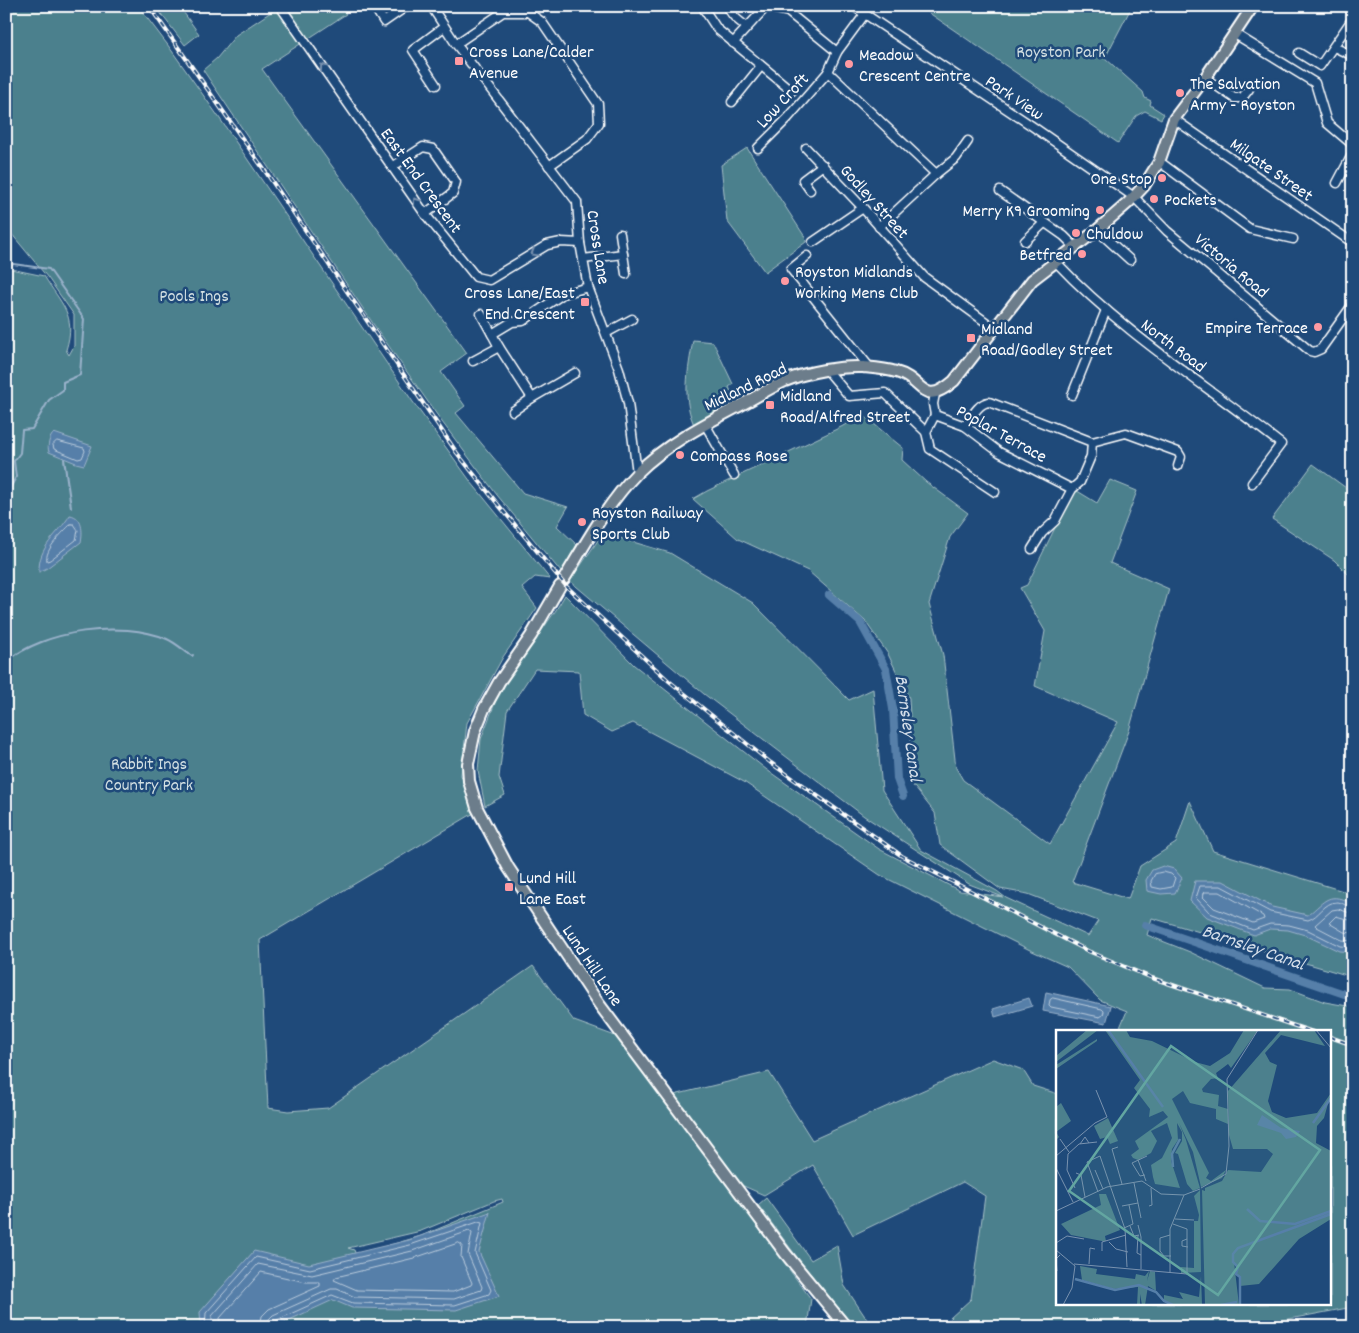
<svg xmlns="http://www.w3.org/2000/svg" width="1359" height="1333" viewBox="0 0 1359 1333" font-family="Dekko,sans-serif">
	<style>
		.green { fill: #4c808d; stroke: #a6c0c6; fill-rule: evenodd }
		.water { fill: #567fa9; stroke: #9ab2cb }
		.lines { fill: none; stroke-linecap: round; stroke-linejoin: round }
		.shore { stroke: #bcd; stroke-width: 1 }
		.stream { stroke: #9ab2cb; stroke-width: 2 }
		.canal { stroke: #567fa9; stroke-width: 8 }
		.minor-casing { stroke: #fff; stroke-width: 11 }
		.major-casing { stroke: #fff; stroke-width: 14 }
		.minor { stroke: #1f4a7a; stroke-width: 8 }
		.major { stroke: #6c7d8b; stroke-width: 10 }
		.rail-casing { stroke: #fff; stroke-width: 4 }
		.rail { stroke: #1f4a7a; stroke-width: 2; stroke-dasharray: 5.5; stroke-linecap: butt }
		.oneway { stroke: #7992af }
		.poi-dot { fill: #ff9aa2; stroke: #1f4a7a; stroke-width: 2 }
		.labels { text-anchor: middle; stroke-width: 5; stroke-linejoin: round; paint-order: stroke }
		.poi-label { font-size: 18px; fill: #fff; stroke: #1f4a7a; text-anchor: start }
		.park-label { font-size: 18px; fill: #d2dfe2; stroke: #1f4a7a }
		.street-label { font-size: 18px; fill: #fff; stroke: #1f4a7a }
		.water-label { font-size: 19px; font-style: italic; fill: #d5dfea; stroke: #1f4a7a }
		.inset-river { fill: none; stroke: #567fa9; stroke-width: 2.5 }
		.inset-road { fill: none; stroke: #7992af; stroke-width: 1 }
		.view { fill: #63a6a1; fill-opacity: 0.15; stroke: #63a6a1; stroke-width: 2.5 }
		.inset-edge { fill: none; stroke: #fff; stroke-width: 2.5 }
	</style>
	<rect width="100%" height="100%" fill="#1f4a7a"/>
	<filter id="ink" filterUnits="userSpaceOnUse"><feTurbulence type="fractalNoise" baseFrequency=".02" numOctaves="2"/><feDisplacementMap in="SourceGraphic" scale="10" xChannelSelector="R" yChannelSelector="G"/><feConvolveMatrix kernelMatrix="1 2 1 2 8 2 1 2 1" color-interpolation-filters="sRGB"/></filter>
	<g filter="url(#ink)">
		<g class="green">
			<path d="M6,6H138L167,44L218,116L413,402L471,482L550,579L535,577L522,588L537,608L503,657L467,723L461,775L474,813L260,940L268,1108L288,1111L328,1108L533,966L574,1021L618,1037L811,1299L807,1327H6V268L44,276C62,305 77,315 66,350L69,355L74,346V315L48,278L6,227ZM502,1199L503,1202L421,1236L356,1255L354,1250L348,1248L421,1231L494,1201Z"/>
			<path d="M155,6H179L199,34L185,45Z"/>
			<path d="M280,6H341L346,14L262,69L467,353L441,372L465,406L456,413L523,493L568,507L557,526L577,545L561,572L497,495L442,422L374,325L203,70L217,58L236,35Z"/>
			<path d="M919,6H1132L1105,58L1143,92L1145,98L1151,101L1150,105L1164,114L1161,119L1145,111L1136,116L1118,143Z"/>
			<path d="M747,148L805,237L806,242L765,272L727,221L721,165Z"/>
			<path d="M693,340L713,342L733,384L729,387L738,407L696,429C681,400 688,371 693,340Z"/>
			<path d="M863,415L903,448L902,460L926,482L968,513L950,537L929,604L943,655L956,768L963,780L1050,844L1118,722L1035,686L1045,631L1020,588L1027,585L1074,489L1097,503L1110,480L1137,491L1110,563L1169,589L1129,731L1072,882L1128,899L1140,866L1176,843L1190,801L1213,851L1353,894V977L1152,918L1147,935L1190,952L1265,988L1290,989L1325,1002L1353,1007V1307L1268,1323L1211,1327H940L971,1299L985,1196L963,1182L853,1235L813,1165L764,1195L739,1184L674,1095L769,1072L812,1140L993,1059L1023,1070L1033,1086L1058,1094V1304H1330V1032H1118L1127,1011L1100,1000L1068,967L1030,950L880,875L744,782L633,723L612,732L583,715L579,671L535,669L507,711L499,777L505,795L485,806L478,771L481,739L500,690L556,610L565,595L634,665L767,770L879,849L960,891L1003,897L969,884L864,816L704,694L570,581L603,533L670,553L753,603L849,700L873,689L882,790L921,850L997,891L1006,898L1088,936L1098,921L1028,894L1000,889L940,845L935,813L911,783V737L909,698L888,654L865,621L808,571L738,539L693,499L707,491L841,427Z"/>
			<path d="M1313,464L1353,493V579L1334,560L1272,519Z"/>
			<path d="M766,1198L811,1260L837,1245L844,1285L872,1327H854L800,1261L758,1205Z"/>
		</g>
		<g class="water">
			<path d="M54,433L92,446L84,465L76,463L49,452C47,447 49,437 54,433Z"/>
			<path d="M70,515C83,517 83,532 81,542L47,568L39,572C38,546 58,535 70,515Z"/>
			<path d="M1163,866L1174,869L1182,878L1175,893L1161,894L1147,891L1146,880L1152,870Z"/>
			<path d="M1195,881H1223L1272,907L1308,915C1326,900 1329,891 1353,904V952L1339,951L1305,935L1288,930L1270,929L1254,935L1207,917L1190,901Z"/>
			<path d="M1046,992L1111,1006L1106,1023L1043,1011Z"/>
			<path d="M1029,998L1032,1006L995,1017L993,1009Z"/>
			<path d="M490,1212L479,1252L499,1296L456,1310L352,1308L333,1300L274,1327H201L200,1312L254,1251L309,1264L409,1240Z"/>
		</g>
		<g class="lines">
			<g class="shore">
				<path d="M57,441L84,448L85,451L82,458L78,459L54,449L53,445Z"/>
				<path d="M71,524H74L78,530L76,540L50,560L47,561C44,550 63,532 71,524Z"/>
				<path d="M1163,872L1171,874L1175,878L1172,887L1161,889L1152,887L1151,881L1155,874Z"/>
				<path d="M1206,892H1220L1263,916L1264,919L1253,923L1214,908L1203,897L1204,893Z"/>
				<path d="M1353,908C1347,907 1342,902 1337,902C1324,902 1319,917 1308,920L1270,912L1221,886H1200L1196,898L1210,913L1253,930L1270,924L1289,925L1308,930L1340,946L1353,947"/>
				<path d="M1353,914L1338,909L1332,910L1315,925L1317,927L1342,940L1353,941"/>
				<path d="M1353,921L1336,916L1329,923L1344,932L1353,933"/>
				<path d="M1053,998L1102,1009L1104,1011L1103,1015L1100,1017L1051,1007L1049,1005L1050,1000Z"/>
				<path d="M459,1243L462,1245L461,1257L472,1283L471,1285L453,1292L357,1290L334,1280L336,1277L414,1258Z"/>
				<path d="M205,1327L206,1313L256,1257L310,1269L410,1245L478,1222L482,1223L475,1253L491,1290L489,1294L455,1305L353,1303L332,1295L277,1320L274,1323L273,1327"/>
				<path d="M212,1327V1316L258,1264L312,1275L412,1251L469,1231L472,1233L468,1254L482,1287L481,1290L454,1299L355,1297L337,1289H331L273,1315L268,1320L267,1327"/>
				<path d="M219,1327L220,1318L261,1272L306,1282H320V1286L269,1309L262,1316L260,1327"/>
			</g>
			<g class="stream">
				<path d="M6,263L49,269L84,319L80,375L63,382V390L49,400L32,429L22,430L20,453L14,461L16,477L6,496"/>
				<path d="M64,459L71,507"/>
				<path d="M6,662C44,630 121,620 167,639C176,643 183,650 192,656L193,655"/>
			</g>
			<g class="canal">
				<path d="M829,595L860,622L886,669L893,709L897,779L903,796"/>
				<path d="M1145,925L1353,997"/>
			</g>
			<defs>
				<g id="minor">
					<path d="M280,6L425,214L476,277L489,280L547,245L561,242L580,243"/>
					<path d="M431,6L456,44L577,202L580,243L588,287L619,369L628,403L637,473"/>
					<path d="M702,6L717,29L792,91"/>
					<path d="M728,6C731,16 739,21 747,27"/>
					<path d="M853,6L1032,126L1134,197L1167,231L1310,351L1314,352L1321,349L1353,304"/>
					<path d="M377,11L384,22L407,6"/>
					<path d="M865,14L837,52L828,72L936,174"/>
					<path d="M1235,34L1315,83L1327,123L1353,145"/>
					<path d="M733,43L766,7L788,12L837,52"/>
					<path d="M456,44L503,12H528L542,22L598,104L599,123L587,139L549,166"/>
					<path d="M1334,47L1353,56"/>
					<path d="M1299,53L1320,66L1353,18"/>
					<path d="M1205,78L1234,98H1242L1249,89"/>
					<path d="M436,85L413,50L444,27"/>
					<path d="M732,102L761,66"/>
					<path d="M1174,119L1353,243"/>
					<path d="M758,148L788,118L828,72"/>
					<path d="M806,148L863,208L924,277L994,328"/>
					<path d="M1159,162L1164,165L1250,229L1293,239"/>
					<path d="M392,167L423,147L433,149L456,182L453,193L425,214"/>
					<path d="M1337,183L1353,153"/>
					<path d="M810,190L803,180L823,165"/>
					<path d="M1000,191L1064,236L1075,247"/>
					<path d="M879,227L936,174L956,158L968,141"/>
					<path d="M1097,230L1130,260"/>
					<path d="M620,234L626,274"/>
					<path d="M1025,241L1044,223"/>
					<path d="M813,242L863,208"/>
					<path d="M807,256L791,269L870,368"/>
					<path d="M583,259L623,254"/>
					<path d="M1056,262C1123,333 1205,384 1281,444L1252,483"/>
					<path d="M481,314L492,334"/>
					<path d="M606,333L632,319"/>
					<path d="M499,347L532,398"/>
					<path d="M473,361L499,347L492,334L512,322L523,321L563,294L588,287"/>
					<path d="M827,370L849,396L885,393L926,432"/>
					<path d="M935,394L933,404L935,415L965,426L999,452L1072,489"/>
					<path d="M1072,395L1106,310"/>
					<path d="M513,411L532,398L575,373"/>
					<path d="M935,415L926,432L930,449L995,492"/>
					<path d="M705,424L734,475"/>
					<path d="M965,426C971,418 978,403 989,402L1092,442L1091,456L1080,482L1072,489L1055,521L1042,533L1032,549"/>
					<path d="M1092,442L1126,433L1178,452L1181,457L1178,466"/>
				</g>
				<g id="major">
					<path d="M564,579C586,543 607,504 637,473C666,444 705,424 741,405C756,397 770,388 785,381C806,372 840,366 863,367C873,368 886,369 896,372C924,379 921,409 954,381L1032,280L1097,230L1128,203L1144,186L1159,162L1174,119L1205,78L1253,6"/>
					<path d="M560,586L531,636L499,682L484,709L475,731L468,764L469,781L477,808L508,867L599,1004L785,1253L846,1327"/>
				</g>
			</defs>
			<use href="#minor" class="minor-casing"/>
			<use href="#major" class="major-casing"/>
			<use href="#minor" class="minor"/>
			<use href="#major" class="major"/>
			<defs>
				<g id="rail">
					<path d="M149,6L263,168L457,453L496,502L566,586L669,681L771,763L902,856L1088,951L1152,978L1313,1032"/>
					<path d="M1330,1037L1353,1045"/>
				</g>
			</defs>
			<use href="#rail" class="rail-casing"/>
			<use href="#rail" class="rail"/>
		</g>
		<defs><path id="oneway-chevron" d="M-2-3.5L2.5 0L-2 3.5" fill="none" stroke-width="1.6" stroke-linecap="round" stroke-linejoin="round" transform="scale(1.25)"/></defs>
		<g class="oneway">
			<use href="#oneway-chevron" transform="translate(323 67) rotate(-125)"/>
			<use href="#oneway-chevron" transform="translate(416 201) rotate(-125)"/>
			<use href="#oneway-chevron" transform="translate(534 253) rotate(149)"/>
		</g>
	</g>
	<g class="poi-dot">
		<rect x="454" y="56" width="10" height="10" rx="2.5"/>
		<circle cx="849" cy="64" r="5"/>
		<circle cx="1180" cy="93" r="5"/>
		<circle cx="1162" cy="178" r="5"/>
		<circle cx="1154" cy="199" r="5"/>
		<circle cx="1100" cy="210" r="5"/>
		<circle cx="1076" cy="233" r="5"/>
		<circle cx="1082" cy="254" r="5"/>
		<circle cx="785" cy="281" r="5"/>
		<rect x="580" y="297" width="10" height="10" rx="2.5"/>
		<circle cx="1318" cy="327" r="5"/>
		<rect x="966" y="333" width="10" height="10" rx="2.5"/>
		<rect x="765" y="400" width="10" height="10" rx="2.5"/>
		<circle cx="680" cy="455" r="5"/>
		<circle cx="582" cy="522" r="5"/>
		<rect x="504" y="882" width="10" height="10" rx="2.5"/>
	</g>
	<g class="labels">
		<g class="poi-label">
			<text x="469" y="57">Cross Lane/Calder<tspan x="469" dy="21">Avenue</tspan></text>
			<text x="859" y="60">Meadow<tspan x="859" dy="21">Crescent Centre</tspan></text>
			<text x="1190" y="89">The Salvation<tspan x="1190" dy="21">Army - Royston</tspan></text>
			<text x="1152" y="184" text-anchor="end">One Stop</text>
			<text x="1164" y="205">Pockets</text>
			<text x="1090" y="216" text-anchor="end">Merry K9 Grooming</text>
			<text x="1086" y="239">Chuldow</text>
			<text x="1072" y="260" text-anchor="end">Betfred</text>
			<text x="795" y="277">Royston Midlands<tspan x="795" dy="21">Working Mens Club</tspan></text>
			<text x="575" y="298" text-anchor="end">Cross Lane/East<tspan x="575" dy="21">End Crescent</tspan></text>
			<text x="1308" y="333" text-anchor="end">Empire Terrace</text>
			<text x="981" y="334">Midland<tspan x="981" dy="21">Road/Godley Street</tspan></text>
			<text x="780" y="401">Midland<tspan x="780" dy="21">Road/Alfred Street</tspan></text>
			<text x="690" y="461">Compass Rose</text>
			<text x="592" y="518">Royston Railway<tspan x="592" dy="21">Sports Club</tspan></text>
			<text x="519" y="883">Lund Hill<tspan x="519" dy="21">Lane East</tspan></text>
		</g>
		<g class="park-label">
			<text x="1061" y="57">Royston Park</text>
			<text x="194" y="301">Pools Ings</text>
			<text x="149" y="769">Rabbit Ings<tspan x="149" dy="21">Country Park</tspan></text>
		</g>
		<g class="street-label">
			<text transform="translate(1015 97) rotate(34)" y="6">Park View</text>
			<text transform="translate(782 100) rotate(-47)" y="6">Low Croft</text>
			<text transform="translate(1272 169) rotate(35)" y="6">Milgate Street</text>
			<text transform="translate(422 180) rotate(54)" y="6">East End Crescent</text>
			<text transform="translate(875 201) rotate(48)" y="6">Godley Street</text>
			<text transform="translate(599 247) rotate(81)" y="6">Cross Lane</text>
			<text transform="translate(1232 265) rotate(40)" y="6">Victoria Road</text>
			<text transform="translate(1174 345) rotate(37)" y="6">North Road</text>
			<text transform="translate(745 386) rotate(-26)" y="6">Midland Road</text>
			<text transform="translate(1002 433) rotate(29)" y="6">Poplar Terrace</text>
			<text transform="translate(593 965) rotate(56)" y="6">Lund Hill Lane</text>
		</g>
		<g class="water-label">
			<text transform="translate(910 728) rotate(82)" y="7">Barnsley Canal</text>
			<text transform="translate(1254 946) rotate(19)" y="7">Barnsley Canal</text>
		</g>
	</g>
	<g transform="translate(1056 1030)">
		<rect width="275" height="275" fill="#1f4a7a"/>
		<path d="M31,0H42L0,32V26ZM49,0H70L74,7L96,11L139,32L154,36L174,23L188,0H202L175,38L172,34L160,43L162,48L155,49L146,59L147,62L163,65L162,76L172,79V94L160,89V79L134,73L127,61L116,69L153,143L150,148L155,151L170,140L166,148L145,157L137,122L123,93L130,110L144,158L137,161L131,154L122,124L119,123L126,111V102L121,93L122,110L116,119L115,131L124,158L99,154L97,147L95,135L106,128L116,108L111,93L95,101L101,111L95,123L82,130L77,128L75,125L83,119L79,111L112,87L107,81L93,87L94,79L78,58L84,50ZM225,0H258L269,16L225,5L209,23L214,32L221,35L212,71L216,82L230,88L261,83L275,63L268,88L261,96L260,113L275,121V189L243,209L203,254L184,256V247L180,243L183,237L178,232L183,275H149L146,160L149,161V158L166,151L172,140L205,142L217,124L211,119H177L173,105L172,61ZM41,9V11L0,39V35ZM5,73L15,91L0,102L3,107L0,110V77ZM52,88L62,111L54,114L51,107L44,109L38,96ZM144,160L145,242L125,243V237L138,238V191H142L143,185L138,166ZM43,164H50L64,200L49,206L50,211H46L15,205L5,194L45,175ZM24,236L41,239L40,244L79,249L80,244L89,246L93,241L91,251L94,241L99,242L100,261L92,256L89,275H86L84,264V275H81L82,257L58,259L26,250ZM145,246L146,275H118L108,271V265L127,269L123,262L143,267Z" fill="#4c808d"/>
		<path d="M206,85L225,98L244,101L240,107L230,109L225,103L201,95Z" fill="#567fa9"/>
		<path class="inset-river" d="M52,0L107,77M257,93L275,68M117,137L116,124L124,109M191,179L204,191L239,194L275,181M19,249L59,260L83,255L100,262L108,271L117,275M165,275L181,272M184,275V247L180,244L182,237L177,232V224L182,218L275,184"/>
		<path class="inset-road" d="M260,0L275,18M4,109L13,122M24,114L29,107L33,113M62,117L56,119L66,154M0,126L39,93L51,87L40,60M82,130L90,151M0,138L17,172M39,140L47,159M20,143L25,145L29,167M89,145L84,146L76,133L91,126M78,153L85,188M19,158L11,140L12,124L23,114L41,112M145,158L170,144L173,116L171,49L202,0M42,162L31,132L44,126L69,199L71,237M66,176L82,173M93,176L96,175L95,158M0,181L51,157L86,151L105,164L128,165L144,159M119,189L138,190M82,195L85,207V239M74,196L78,206L83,205M68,198L77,194L73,175M82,205L81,223L85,225M114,205L104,208V221L108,226H115M131,209L126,211V216L132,217M53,212L60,219L72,222M0,213L11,206L28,209M0,220L19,236L16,258L7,275M46,221V212L70,205M18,234L131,244V199L117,194M33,234L34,218L39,219M1,241L0,229L4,225M114,242V199L128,165"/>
		<path class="view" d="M115,16L264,120L162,265L13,161Z"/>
		<rect width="275" height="275" class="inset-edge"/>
	</g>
	<rect width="1359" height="1333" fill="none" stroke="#1f4a7a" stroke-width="25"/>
	<rect x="12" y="12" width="1334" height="1308" fill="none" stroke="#fff" stroke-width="2" filter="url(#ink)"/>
</svg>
